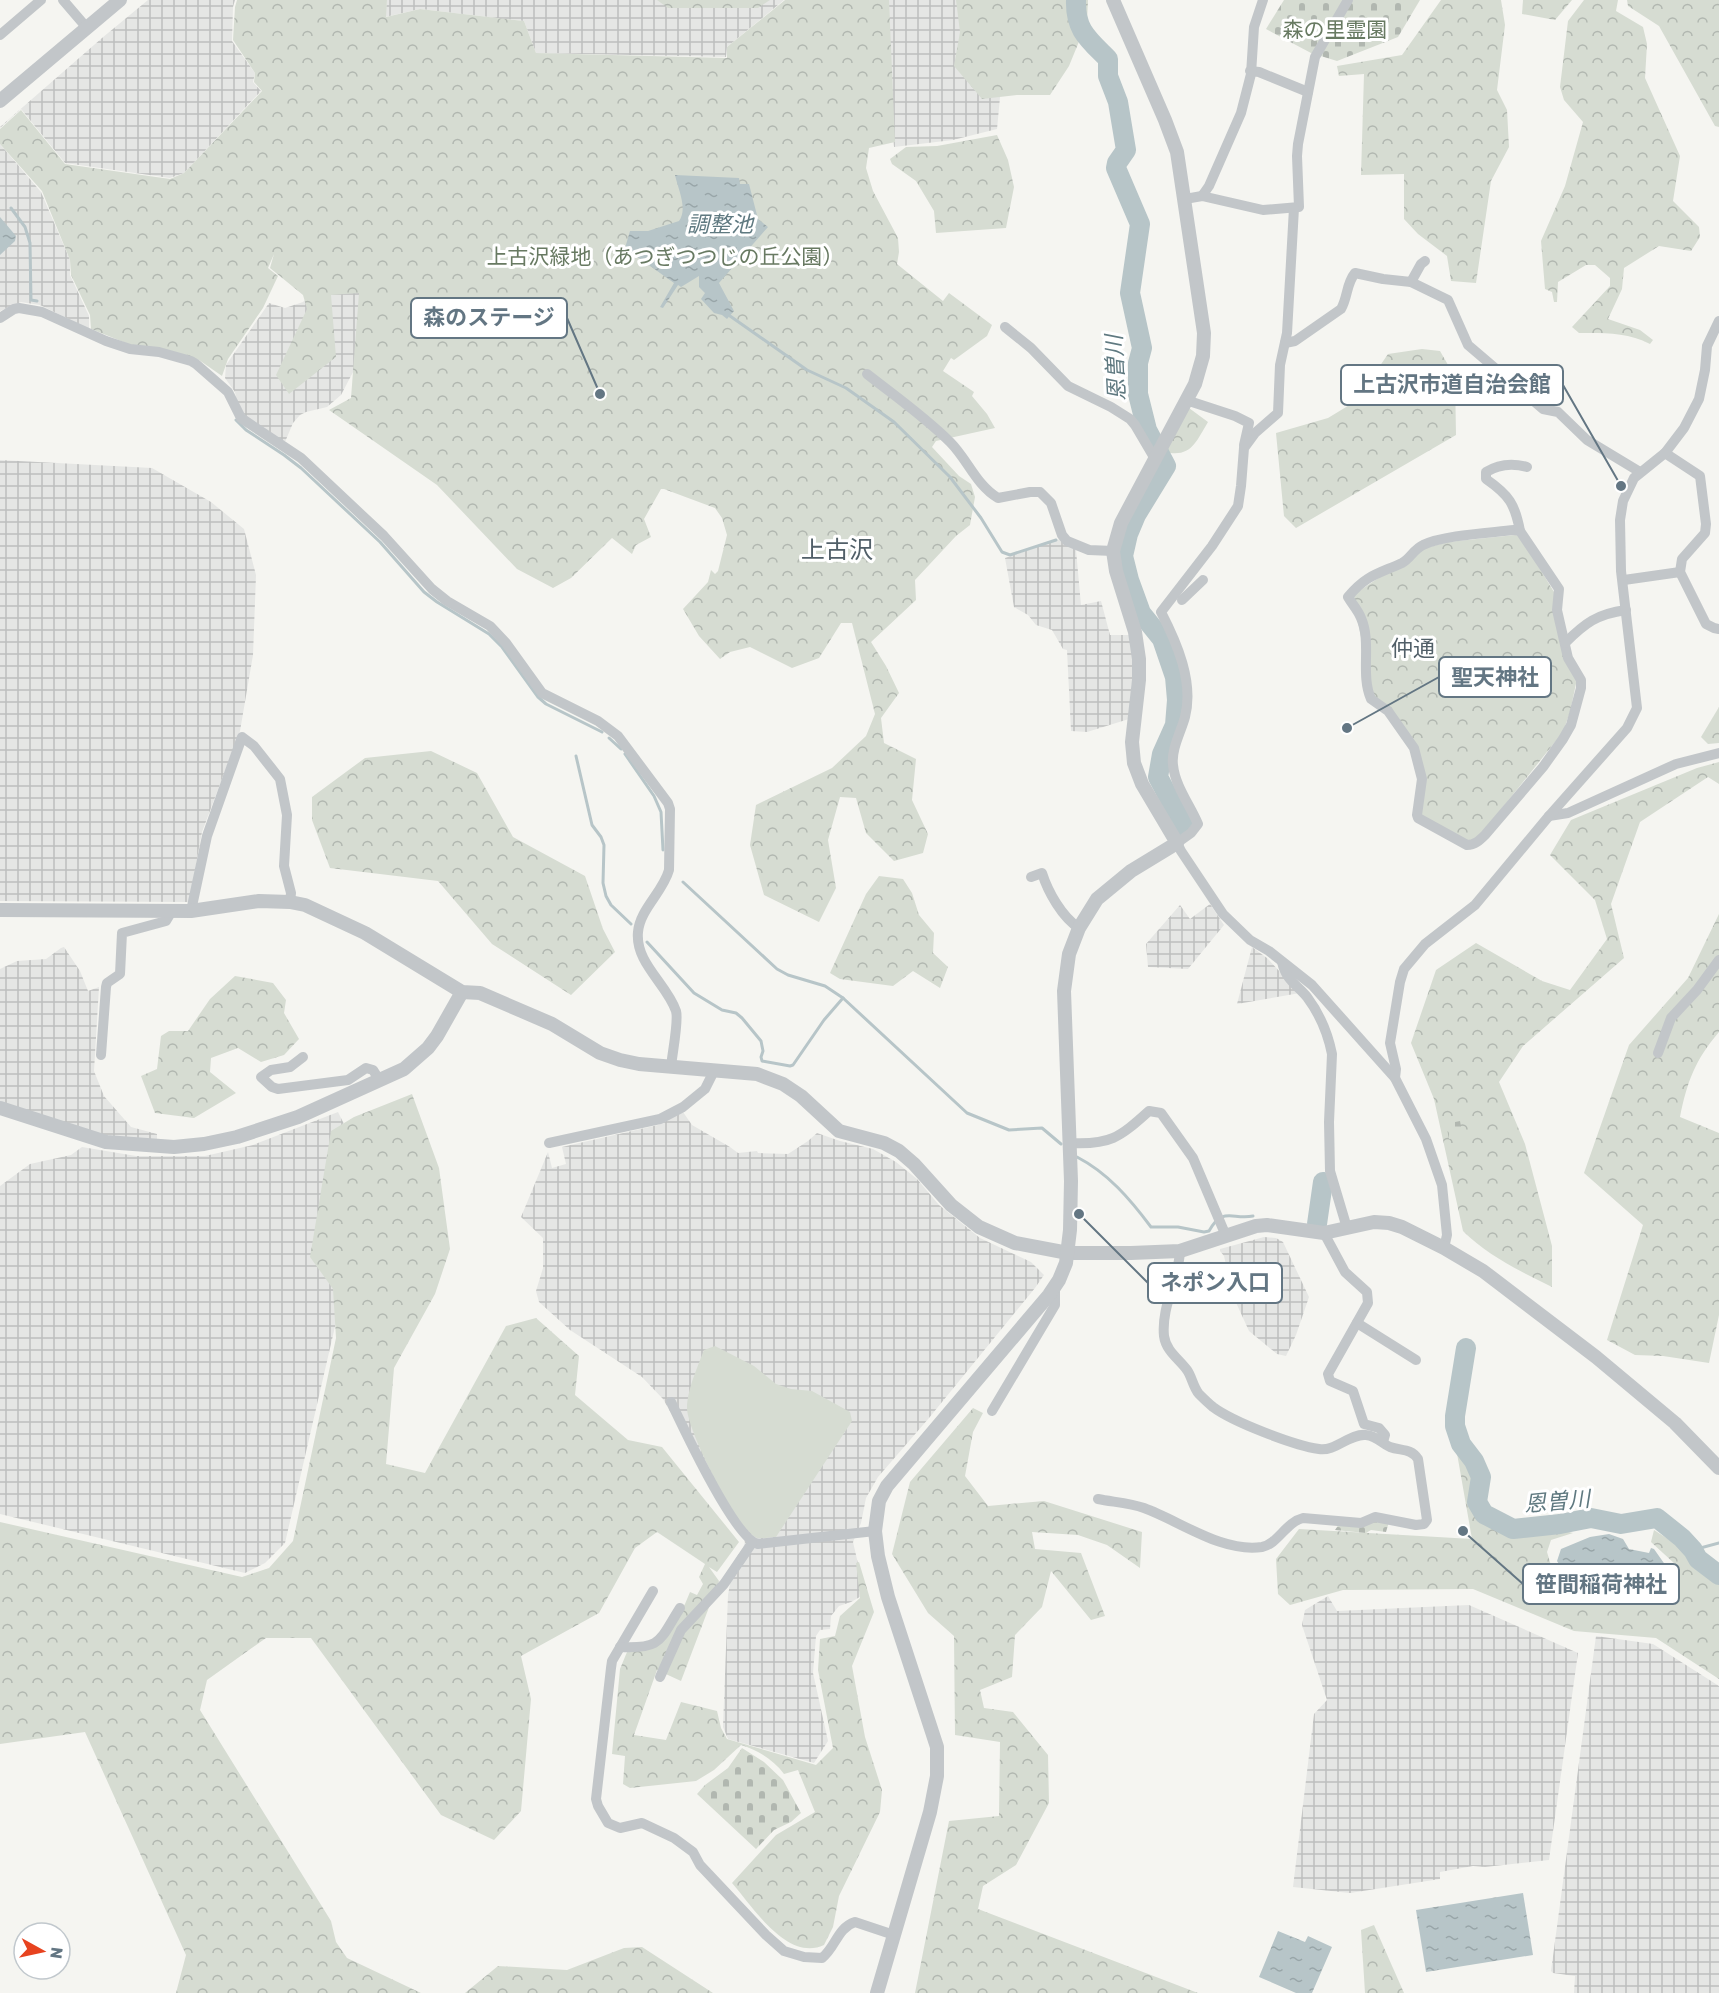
<svg xmlns="http://www.w3.org/2000/svg" width="1719" height="1993" viewBox="0 0 1719 1993" font-family="Rubik,'Noto Sans JP',sans-serif">
	<style>
		.industrial { fill: url(#industrial-grid) }
		.forest { fill: url(#forest-crowns) }
		.cemetery { fill: url(#cemetery-stones) }
		.pitch { fill: #d6dcd2 }
		.water { fill: url(#water-ripples) }
		.lines { fill: none; stroke-linecap: round; stroke-linejoin: round }
		.stream { stroke: #b7c5c8; stroke-width: 3 }
		.river { stroke: #b7c5c8; stroke-width: 20 }
		.minor { stroke: #c2c6c9; stroke-width: 10 }
		.tertiary { stroke: #c2c6c9; stroke-width: 14 }
		.labels { text-anchor: middle; stroke-width: 6; stroke-linejoin: round; paint-order: stroke }
		.park-label { font-size: 21px; fill: #687a62; stroke: #fff }
		.water-label { font-size: 22px; font-style: italic; fill: #5f7980; stroke: #fff }
		.neighbourhood-label { font-size: 22px; fill: #515f68; stroke: #fff }
		.quarter-label { font-size: 24px; fill: #515f68; stroke: #fff }
		.leader { fill: none; stroke: #637683; stroke-width: 2 }
		.callout-dot { fill: #637683; stroke: #fff; stroke-width: 2 }
		.callout { fill: #fff; stroke: #637683; stroke-width: 2 }
		.callout-label { font-size: 22px; text-anchor: middle; font-weight: bold; fill: #637683 }
	</style>
	<defs>
		<pattern id="industrial-grid" width="8" height="8" patternUnits="userSpaceOnUse" patternTransform="scale(1.5)"><rect width="8" height="8" fill="#e5e6e4"/><path d="M0 4h8M4 0v8" fill="none" stroke="#bdbfbe"/></pattern>
		<pattern id="forest-crowns" width="20" height="18" patternUnits="userSpaceOnUse" patternTransform="scale(1.5)"><rect width="20" height="18" fill="#d6dcd2"/><path d="M2 6a3 3 0 1 1 6 0M12 15a3 3 0 1 1 6 0" fill="none" stroke="#b1b7b0"/></pattern>
		<pattern id="cemetery-stones" width="16" height="16" patternUnits="userSpaceOnUse" patternTransform="scale(1.5)"><rect width="16" height="16" fill="#d6dcd2"/><path d="M2 7V4a2 2 0 0 1 4 0v3zM10 15v-3a2 2 0 0 1 4 0v3z" fill="#b1b7b0"/></pattern>
		<pattern id="water-ripples" width="26" height="14" patternUnits="userSpaceOnUse" patternTransform="scale(1.5)"><rect width="26" height="14" fill="#b7c5c8"/><path d="M2 4q2-2 4 0t4 0M15 11q2-2 4 0t4 0" fill="none" stroke="#98a5a8"/></pattern>
	</defs>
	<rect width="100%" height="100%" fill="#f5f5f1"/>
	<g class="industrial">
		<path d="M148,0H235L233,7L232,41L255,73L253,82L261,91L184,173L170,178L65,163L21,109L0,128V127L102,38Z"/>
		<path d="M387,0H784L727,47L726,57L536,53L524,21L420,9L385,17Z"/>
		<path d="M882,0H959L998,80L1000,97L997,129L953,140L894,147Z"/>
		<path d="M0,144L41,192L70,260V275L89,316V329L40,305L21,302L0,311Z"/>
		<path d="M320,272L383,299L363,353L341,395L327,407L306,412L300,415L293,423L285,442L248,421L237,402L235,392L225,378L226,365L269,303L285,308L303,302L311,294Z"/>
		<path d="M0,460L152,468L211,502L244,529L256,575L253,655L240,731L202,832L189,902L0,901Z"/>
		<path d="M1060,539L1076,550L1081,605L1101,601L1110,635H1131L1134,658L1129,719L1087,732L1071,731L1067,650L1063,649L1052,630L1036,625L1028,615L1014,607L1005,558Z"/>
		<path d="M1210,904L1224,925L1188,969L1148,967L1146,944L1180,905L1190,919Z"/>
		<path d="M64,947L80,971L88,991L99,987L94,1071L104,1096L131,1127L157,1134V1142L104,1135L0,1102V969L17,961L46,959L61,948Z"/>
		<path d="M1252,947L1267,958L1300,993L1237,1004Z"/>
		<path d="M338,1112L348,1132L346,1279L285,1543L265,1563L245,1573L0,1514V1186L30,1164L71,1155L82,1147L136,1156H205L253,1145Z"/>
		<path d="M683,1112L692,1125L730,1147L738,1153L757,1151L758,1153L788,1154L808,1141L817,1133L840,1141L873,1149L896,1162L917,1179L939,1205L980,1238L1031,1262L1044,1275L1035,1288L929,1418L878,1477L866,1498L861,1523L853,1542L865,1594L851,1602L839,1606L831,1616L830,1629L820,1630L816,1636L813,1673L828,1741L814,1763L728,1739L723,1727L728,1595L734,1561L743,1548L745,1542L663,1399L642,1377L570,1330L539,1302L536,1291L543,1268V1238L521,1217L548,1152L552,1168L566,1164L562,1147L658,1125Z"/>
		<path d="M1264,1237L1276,1238L1283,1242L1309,1297L1296,1335L1286,1356L1277,1354L1249,1331L1233,1296L1224,1256L1220,1251V1249Z"/>
		<path d="M1328,1596L1337,1611L1469,1605L1578,1653L1549,1860L1485,1867L1473,1866L1440,1872V1879L1350,1893L1293,1887L1314,1714L1327,1700L1302,1625L1305,1610Z"/>
		<path d="M1596,1636L1653,1644L1719,1686V1993H1574L1575,1976L1553,1973L1551,1971Z"/>
	</g>
	<g class="forest">
		<path d="M237,0H387L386,17L420,9L524,21L536,53L727,58V47L785,0H889L895,142L869,148L866,168L873,191L898,238L899,252L897,264L943,301L949,293L992,325L987,336L954,360L951,358L943,371L974,392L972,396L987,414L995,428L936,441L932,447L959,476L971,484L975,497L970,525L956,536L915,580L916,600L871,642L886,666L899,693L881,718L884,743L916,759L912,800L928,834L923,853L894,861L866,833L856,798L840,797L828,840L836,888L819,922L764,895L750,845L756,805L832,768L866,736L875,714L852,623H841L819,658L792,668L750,647L730,652L720,659L699,636L683,609L708,582L711,570L715,574L718,571L727,535L722,518L715,508L664,489H661L644,519L651,537L636,545L632,554L612,538L571,578L553,588L517,569L437,485L329,410L351,398L359,293L331,295L336,357L289,394L276,375L307,309L303,295L270,268L274,254L268,268L278,276L263,308L228,359L222,376L199,360L131,345L91,329L90,315L71,275L70,260L42,191L0,144V129L21,110L65,164L170,179L184,173L262,91L254,82L255,73L233,40L235,7Z"/>
		<path d="M657,0H770L758,8H668Z"/>
		<path d="M956,0H1088L1087,22L1069,66L1050,95H1017L982,99L954,66L960,32Z"/>
		<path d="M1441,0H1501L1505,25L1497,90L1507,110L1509,147L1491,181L1476,283L1451,281L1447,256L1418,234L1404,219V174L1361,175L1364,74L1339,76L1337,66L1402,55Z"/>
		<path d="M1523,0H1572L1555,20L1522,14Z"/>
		<path d="M1584,0H1618L1616,11L1643,27L1647,44L1645,78L1680,156L1673,201L1699,227L1700,237L1691,251L1659,246L1624,268L1622,289L1608,319L1640,330L1653,340L1650,344C1627,332 1604,333 1579,333L1572,327L1610,286V278L1595,265H1586L1558,282L1557,302H1554L1552,292L1545,289L1541,241L1565,186L1583,122L1564,100L1560,87L1568,21Z"/>
		<path d="M1627,0H1719V127L1715,126L1659,26L1628,6Z"/>
		<path d="M997,135L1008,160L1014,187L1006,228L936,233L934,211L916,181L892,164L890,159L906,147L937,146Z"/>
		<path d="M1422,349L1440,351L1455,377L1456,435L1296,528L1284,516L1276,433L1328,418L1356,401L1388,354Z"/>
		<path d="M1189,408L1208,422C1196,442 1191,458 1165,452Z"/>
		<path d="M1515,535L1520,536L1554,592L1577,679L1570,712L1563,732L1479,837L1474,842L1464,840L1420,816L1418,749L1372,694L1353,595L1422,549L1448,542Z"/>
		<path d="M1719,707V743L1708,744L1701,737Z"/>
		<path d="M431,751L477,773L513,837L585,876L603,929L615,952L571,995L492,944L438,881L330,868L312,820V797L365,758Z"/>
		<path d="M1719,762V784L1708,777L1640,822L1611,904L1624,958L1523,1046L1499,1082L1525,1144L1552,1246V1287C1520,1271 1488,1256 1463,1231L1434,1099L1411,1043L1436,970L1476,943L1542,981L1570,990L1607,939L1595,900L1550,855L1571,820L1697,768Z"/>
		<path d="M879,876L903,879L912,893L919,915L934,933L933,953L948,967L940,988L913,971L893,986L840,979L830,973L866,894Z"/>
		<path d="M1719,914V1032C1695,1060 1687,1082 1680,1117L1719,1133V1315L1709,1363L1663,1356L1635,1355L1607,1340L1643,1225L1584,1173L1629,1045L1688,978Z"/>
		<path d="M235,976L273,983L286,1000L284,1013L299,1039L284,1055L261,1062L238,1048L211,1058L210,1072L236,1093L194,1118L155,1113L141,1076L157,1069L161,1036L169,1031H188L210,999Z"/>
		<path d="M412,1094L439,1168L450,1249L435,1294L394,1368L386,1464L425,1473L506,1326L536,1318L579,1356L575,1395L628,1440L662,1447L739,1542L717,1572L709,1567L719,1581L681,1681L657,1670L634,1735L666,1740L681,1702L717,1711L721,1728L727,1739L816,1765L833,1748L818,1670L820,1639L835,1636L840,1616L860,1598L856,1563L859,1562L874,1612L852,1666L865,1737L882,1790L880,1812L839,1896L833,1927L824,1945C787,1962 753,1907 732,1883L776,1835L815,1812L798,1770L784,1774C774,1760 758,1750 741,1745L714,1770L696,1781L630,1788L623,1784L625,1756L612,1754L620,1669L627,1652L659,1644L685,1604L690,1592L697,1595L703,1584L699,1577L705,1564L657,1532L635,1548L599,1613L521,1656L531,1699L521,1811L494,1840L441,1815L311,1638H266L207,1680L200,1710L331,1921L336,1942L347,1958L421,1993H176L186,1955L85,1732L0,1744V1522L242,1577L269,1568L293,1541L336,1338L333,1289L310,1257L331,1131L354,1117Z"/>
		<path d="M973,1408L983,1413L973,1432L965,1476L988,1506L1044,1501L1142,1532L1140,1568L1107,1545L1078,1535L1032,1532L1035,1549L1081,1553L1105,1616L1091,1620L1051,1571L1042,1607L1015,1635L1012,1677L980,1690L984,1708L1013,1712L1048,1755L1049,1803L1016,1865L983,1886L978,1909L1198,1993H915L949,1821L999,1816L1000,1742L955,1735L954,1636L928,1613L892,1554L910,1482Z"/>
		<path d="M1463,1436L1495,1522L1523,1529H1555L1573,1533L1551,1540L1547,1552L1553,1572L1667,1601L1675,1564L1651,1542L1654,1530L1682,1548L1719,1577V1679L1656,1638L1574,1631L1473,1589L1343,1590L1290,1605L1278,1594L1276,1559L1299,1529L1472,1539L1455,1442Z"/>
		<path d="M1374,1925L1404,1993H1365L1361,1930Z"/>
		<path d="M642,1947L713,1993H465L498,1966L567,1970L624,1948Z"/>
	</g>
	<g class="cemetery">
		<path d="M1284,0H1420L1398,37L1337,61L1311,53L1266,29Z"/>
		<path d="M1460,1121L1463,1137L1449,1139L1446,1124Z"/>
		<path d="M1374,1520L1389,1522L1386,1532L1371,1530L1366,1533L1335,1530L1339,1524Z"/>
		<path d="M742,1748L764,1762L783,1780L801,1813L791,1822L774,1830L756,1849L697,1794L705,1785L728,1768Z"/>
	</g>
	<path class="pitch" d="M715,1346L754,1366L776,1384L791,1389L812,1391L850,1412L852,1421L776,1537C771,1537 762,1539 757,1538C737,1530 687,1430 687,1408C687,1390 698,1366 704,1350Z"/>
	<g class="water">
		<path d="M675,175L739,178L740,184H749L758,219L768,227L719,283L734,311L727,319L722,315L714,313L701,299L705,293L699,287V276L681,287L678,285L663,308L660,307L674,283L625,248L630,231H648L679,221C688,209 678,189 675,175Z"/>
		<path d="M0,217L16,236L15,241L0,255Z"/>
		<path d="M1609,1534L1623,1539L1629,1549L1649,1553L1651,1548L1654,1549L1666,1566L1664,1582L1654,1592L1562,1569L1557,1561L1561,1549L1590,1537Z"/>
		<path d="M1523,1893L1533,1955L1426,1972L1416,1910Z"/>
		<path d="M1278,1931L1305,1942L1308,1936L1332,1947L1312,1993H1296L1259,1977Z"/>
	</g>
	<g class="lines">
		<g class="stream">
			<path d="M11,208L25,227L30,243L31,300L37,301"/>
			<path d="M730,316L807,370L846,388L894,422L950,477L981,518L1002,552L1010,555L1056,540"/>
			<path d="M236,420L246,430L284,455L301,468L380,542L424,592L437,602L489,634L502,647L538,697L546,704L602,732"/>
			<path d="M609,738L621,749"/>
			<path d="M625,754L654,796L661,812L663,850"/>
			<path d="M576,756L592,825L601,837L604,845L603,883L606,896L611,905L631,924"/>
			<path d="M683,882L777,969L788,975L825,986L843,998L967,1113L1009,1130L1042,1128L1061,1144"/>
			<path d="M647,942L694,993L722,1010L736,1013L742,1018L761,1041L763,1051L761,1057L762,1061L790,1066L793,1065L824,1020L843,998"/>
			<path d="M1077,1157C1108,1173 1130,1199 1151,1227H1178L1204,1232L1209,1231C1223,1206 1232,1220 1253,1216"/>
			<path d="M1693,1550L1719,1543"/>
		</g>
		<g class="river">
			<path d="M1076,0C1075,30 1088,39 1108,59V76L1118,102L1126,150L1117,163L1116,168L1140,224L1130,293L1142,348L1138,363V394L1147,430L1166,466L1136,515L1128,534L1123,556L1129,580L1141,613L1162,639L1175,677L1177,700L1175,725L1162,754L1158,777L1184,826"/>
			<path d="M1317,1224L1323,1182"/>
			<path d="M1466,1348L1455,1416V1426L1461,1444L1474,1461L1481,1477L1477,1502L1484,1514L1513,1529L1560,1524L1591,1518L1621,1524L1657,1518L1682,1538L1693,1550L1698,1559L1719,1575"/>
		</g>
		<g class="minor">
			<path d="M63,0L87,28"/>
			<path d="M0,35L41,0"/>
			<path d="M1250,71L1259,72L1308,92"/>
			<path d="M1202,196L1209,186L1241,113L1251,74L1254,27L1263,0"/>
			<path d="M1185,199L1202,196L1263,210L1299,207L1297,156L1298,144L1315,57L1348,0"/>
			<path d="M1294,208L1287,333L1280,365L1278,413L1255,433L1244,448L1241,486L1238,506L1212,546L1161,612C1177,643 1194,682 1185,717C1181,732 1171,749 1173,765C1175,786 1190,805 1198,824L1191,833L1177,843L1181,851L1223,914L1250,940L1269,951L1312,985L1395,1078L1426,1139L1442,1185L1447,1235L1444,1248"/>
			<path d="M1411,282L1421,264L1425,261"/>
			<path d="M0,318L14,309L19,308L42,312L106,341L130,349L159,352L191,361L196,364L228,392L241,418L301,458L384,536L432,589L447,601L490,626L506,643L542,693L598,721L618,736L668,803L670,809L669,870C663,892 640,909 638,932C635,963 667,984 676,1011C679,1021 672,1054 671,1067"/>
			<path d="M1005,327L1031,348L1068,386L1111,407L1130,419L1135,425L1155,459"/>
			<path d="M1285,343L1295,341L1341,309C1348,297 1346,284 1355,273L1383,279L1411,282L1448,300L1468,345L1543,409L1558,412L1587,440L1640,472"/>
			<path d="M867,374C895,396 925,417 950,442C968,460 976,485 998,498L1030,492H1040L1051,503L1062,535L1067,541L1089,550L1113,551"/>
			<path d="M1186,400L1235,416L1249,423L1244,445"/>
			<path d="M1665,453L1700,476L1706,524L1705,533L1682,559L1680,572L1706,624L1714,628L1719,629"/>
			<path d="M1514,530L1520,531L1559,589L1557,610L1568,658L1581,680V688L1571,725L1563,739L1543,767L1485,835C1480,840 1475,845 1467,845L1418,818L1417,815L1422,779L1414,748L1388,711L1371,699C1360,674 1372,643 1361,618C1358,610 1352,604 1348,597C1366,575 1378,574 1402,563C1410,559 1414,549 1423,545C1444,535 1489,533 1514,530Z"/>
			<path d="M1520,531C1515,504 1509,495 1486,479V472C1499,464 1513,463 1527,467"/>
			<path d="M1624,580L1680,572"/>
			<path d="M1182,600L1203,580"/>
			<path d="M1565,643C1585,623 1597,614 1626,610"/>
			<path d="M1549,816L1568,813L1676,764L1719,753"/>
			<path d="M1031,877L1042,873C1048,892 1062,917 1079,928"/>
			<path d="M191,911L207,836L242,737L254,746L280,779L287,815L284,866L291,893L290,902"/>
			<path d="M1282,962C1286,980 1296,984 1307,997C1319,1013 1328,1034 1332,1054L1329,1122L1330,1171L1347,1228"/>
			<path d="M1658,1053L1671,1018L1697,990L1719,960"/>
			<path d="M101,1055L106,987L107,983L120,974L122,933L166,921L172,911"/>
			<path d="M303,1057L290,1067L271,1070L261,1077L272,1087L278,1089L348,1080L366,1068L373,1070L380,1081"/>
			<path d="M1395,1078L1396,1069L1390,1043L1400,982L1404,969L1425,944L1475,905L1549,816L1627,728L1637,708L1621,571L1620,520L1623,501L1634,478L1665,453L1684,428L1699,399L1705,370L1707,346L1719,321"/>
			<path d="M549,1143L660,1119L683,1107L705,1089L714,1071"/>
			<path d="M1070,1143C1110,1145 1119,1138 1149,1111L1161,1113L1193,1158L1226,1236"/>
			<path d="M1324,1233L1345,1272L1367,1292L1368,1303L1328,1374L1330,1381L1353,1391L1364,1424L1379,1428L1385,1435L1383,1442"/>
			<path d="M1357,1323L1416,1360"/>
			<path d="M671,1402C683,1427 735,1539 758,1544L875,1531"/>
			<path d="M992,1411L1055,1305V1286"/>
			<path d="M1098,1499C1113,1502 1130,1503 1144,1508C1180,1521 1222,1553 1262,1547C1278,1544 1286,1522 1303,1518L1361,1523L1375,1517L1416,1525L1424,1524L1427,1520L1418,1459C1411,1448 1401,1451 1390,1447C1381,1443 1377,1436 1366,1435C1350,1433 1335,1452 1319,1449C1293,1445 1233,1422 1213,1407C1208,1403 1203,1398 1199,1394C1193,1387 1192,1377 1187,1370C1179,1359 1166,1351 1164,1336C1161,1306 1179,1279 1180,1251"/>
			<path d="M653,1591L612,1661L611,1668L596,1799L598,1806L608,1823L620,1828L642,1823L674,1838L693,1852L700,1865L766,1935L784,1951L804,1957L822,1958C836,1947 837,1928 855,1922L894,1935"/>
			<path d="M620,1647C662,1649 659,1641 680,1608"/>
			<path d="M660,1677L681,1630L724,1584L752,1543"/>
		</g>
		<g class="tertiary">
			<path d="M0,101L120,0"/>
			<path d="M0,910L191,911L259,901L290,902L305,905L365,933L462,992L480,993L552,1024L600,1053L620,1060L639,1064L757,1074L783,1084L801,1096L839,1131L884,1143L899,1151L914,1164L951,1205L979,1227L1015,1243L1068,1253H1131L1180,1251L1256,1226L1267,1225L1324,1233L1374,1222L1389,1223L1402,1227L1444,1248L1483,1271L1596,1357L1675,1423L1719,1468"/>
			<path d="M0,1108L106,1142L174,1147L204,1144L237,1137L298,1117L404,1069L428,1048L437,1036L462,992"/>
			<path d="M877,1993L930,1812L937,1776V1747L888,1597L878,1556L875,1531L879,1501L887,1486L1049,1295L1059,1280L1066,1263L1070,1230L1071,1181L1064,991L1069,954L1079,928L1097,899L1131,871L1177,843L1142,784L1134,763L1132,742L1139,680V659L1135,632L1116,571L1113,551L1121,523L1195,384L1203,356L1204,333L1177,152L1165,120L1113,0"/>
		</g>
	</g>
	<g class="labels">
		<g class="park-label">
			<text x="1335" y="37">森の里霊園</text>
			<text x="665" y="264">上古沢緑地（あつぎつつじの丘公園）</text>
		</g>
		<g class="water-label">
			<text x="720" y="232">調整池</text>
			<text transform="translate(1115 368) rotate(-93)" y="8">恩曽川</text>
			<text transform="translate(1557 1501) rotate(-5)" y="8">恩曽川</text>
		</g>
		<g class="neighbourhood-label">
			<text x="1413" y="656">仲通</text>
		</g>
		<g class="quarter-label">
			<text x="837" y="558">上古沢</text>
		</g>
	</g>
	<path class="leader" d="M600 394L567 318M1621 486L1563 385M1347 728L1439 677M1079 1214L1148 1283M1463 1531L1523 1584"/>
	<g class="callout-dot">
		<circle cx="600" cy="394" r="6"/>
		<circle cx="1621" cy="486" r="6"/>
		<circle cx="1347" cy="728" r="6"/>
		<circle cx="1079" cy="1214" r="6"/>
		<circle cx="1463" cy="1531" r="6"/>
	</g>
	<g class="callout">
		<rect x="411" y="298" width="156" height="40" rx="6"/>
		<rect x="1341" y="365" width="222" height="40" rx="6"/>
		<rect x="1439" y="657" width="112" height="40" rx="6"/>
		<rect x="1148" y="1263" width="134" height="40" rx="6"/>
		<rect x="1523" y="1564" width="156" height="40" rx="6"/>
	</g>
	<g class="callout-label">
		<text x="489" y="325">森のステージ</text>
		<text x="1452" y="392">上古沢市道自治会館</text>
		<text x="1495" y="685">聖天神社</text>
		<text x="1215" y="1290">ネポン入口</text>
		<text x="1601" y="1592">笹間稲荷神社</text>
	</g>
	<g transform="translate(42 1951) rotate(98)"><circle r="28" fill="#ffffff" stroke="#c1c8cd" stroke-width="1.5"/>
	<path d="M0-4.5L10 22L0 15L-10 22Z" fill="#e7431f"/>
	<text y="-9" font-size="16" font-weight="bold" text-anchor="middle" fill="#637683">N</text>
	</g>
</svg>
